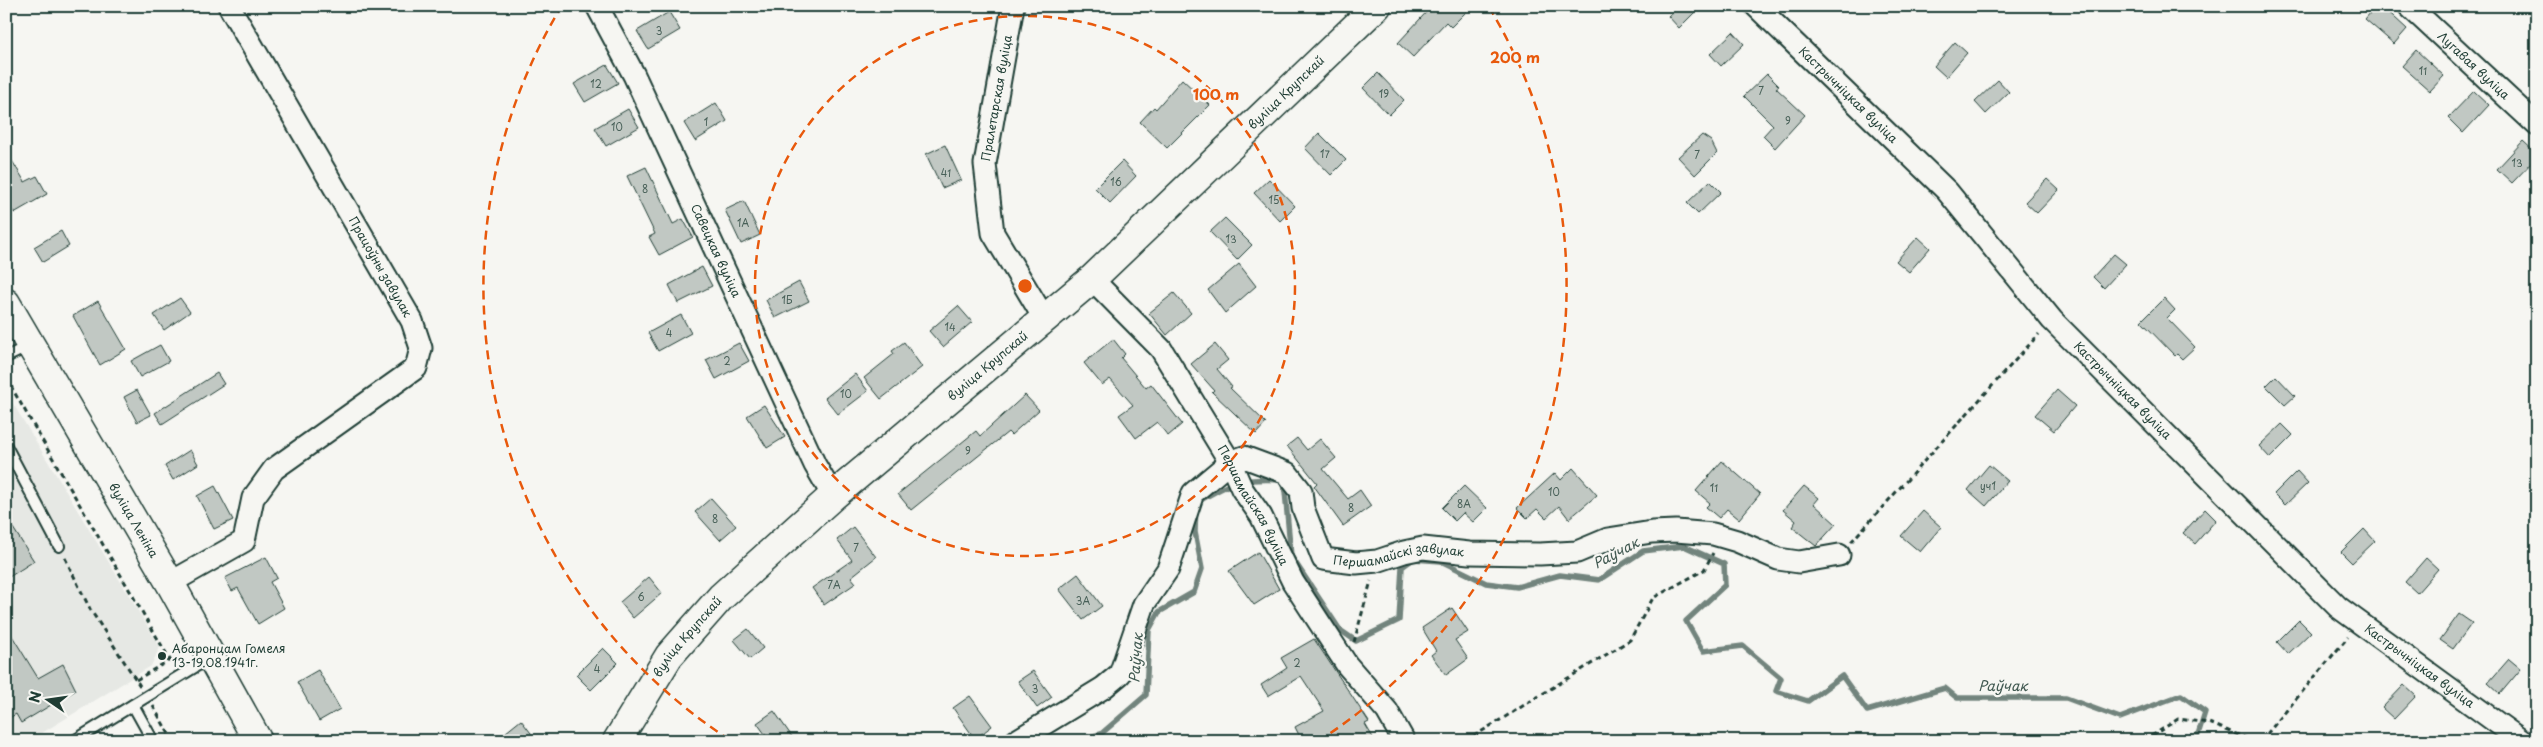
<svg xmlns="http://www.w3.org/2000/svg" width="2543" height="747" viewBox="0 0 2543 747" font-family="'Playpen Sans',sans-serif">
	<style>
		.built { fill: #e6e8e4 }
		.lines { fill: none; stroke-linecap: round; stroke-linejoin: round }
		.stream { stroke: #72847d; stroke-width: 5.5 }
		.building { fill: #c1c8c3; stroke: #1f3d34 }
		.lane-casing { stroke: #1f3d34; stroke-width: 14 }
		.street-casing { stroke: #1f3d34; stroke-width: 25 }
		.secondary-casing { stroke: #1f3d34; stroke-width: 31 }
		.primary-casing { stroke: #1f3d34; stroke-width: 31 }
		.path { stroke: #1f3d34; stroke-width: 3; stroke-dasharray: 5 4; stroke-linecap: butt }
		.lane { stroke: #f6f6f2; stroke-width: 10 }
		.street { stroke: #f6f6f2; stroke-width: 21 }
		.secondary { stroke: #f6f6f2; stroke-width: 28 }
		.primary { stroke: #f6f6f2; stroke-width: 28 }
		.ring { fill: none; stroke: #e8590c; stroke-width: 2.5; stroke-dasharray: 9 6 }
		.poi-dot { fill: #1f3d34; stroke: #f6f6f2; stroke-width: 2 }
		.labels { text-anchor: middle; stroke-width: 4.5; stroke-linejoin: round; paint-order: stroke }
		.number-label { font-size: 10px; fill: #486058 }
		.street-label { font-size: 12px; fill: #1f3d34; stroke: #f6f6f2 }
		.poi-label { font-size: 12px; fill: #1f3d34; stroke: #f6f6f2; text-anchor: start }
		.water-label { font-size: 14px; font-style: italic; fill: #425a52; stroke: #f6f6f2 }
		.centre { fill: #e8590c; stroke: #f6f6f2; stroke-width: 2.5 }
		.ring-label { font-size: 15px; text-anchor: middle; font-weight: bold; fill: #e8590c; stroke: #f6f6f2; stroke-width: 4.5; stroke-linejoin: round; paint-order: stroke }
	</style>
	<rect width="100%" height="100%" fill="#f6f6f2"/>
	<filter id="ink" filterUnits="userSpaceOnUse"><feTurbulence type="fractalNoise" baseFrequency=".02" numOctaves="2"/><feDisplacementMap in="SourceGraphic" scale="10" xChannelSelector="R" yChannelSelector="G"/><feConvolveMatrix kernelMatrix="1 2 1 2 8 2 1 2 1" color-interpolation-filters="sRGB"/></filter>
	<g filter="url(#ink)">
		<path class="built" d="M6,392L160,647L151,666L29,741H6Z"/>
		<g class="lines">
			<path class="stream" d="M1073,741L1101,734L1146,695L1149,630L1159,612L1194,592L1202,569L1195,532L1196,503C1233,480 1241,478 1284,480L1291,556L1340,630L1356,641L1399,620L1402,567L1413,559L1441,561L1486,583L1517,587L1560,575L1599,580L1643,551L1684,546L1724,564L1725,585L1686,621L1703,651L1743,646L1781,678L1776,691L1808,701L1842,676L1867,711L1945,688L1957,698H2066L2120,718L2181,695L2205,712L2196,741"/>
		</g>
		<g class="building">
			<path d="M1432,6H1472L1451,27L1446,22L1413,57L1398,43Z"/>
			<path d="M1679,6H1701L1679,28L1668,16Z"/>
			<path d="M2376,6H2382L2407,29L2394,44L2365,19Z"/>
			<path d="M669,12L680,30L648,49L637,31Z"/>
			<path d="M1733,32L1744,44L1721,66L1710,54Z"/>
			<path d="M1955,42L1967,53L1946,77L1934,66Z"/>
			<path d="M2416,50L2444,76L2430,91L2402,66Z"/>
			<path d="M607,65L618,83L585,102L574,84Z"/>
			<path d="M1378,73L1404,100L1389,115L1363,88Z"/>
			<path d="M1767,74L1779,86L1776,88L1805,115L1775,148L1763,136L1773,125L1744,96Z"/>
			<path d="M1182,79L1210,105L1167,148L1140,122L1154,107L1156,109Z"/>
			<path d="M1998,80L2009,92L1986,114L1975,102Z"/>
			<path d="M2474,91L2489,105L2463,133L2448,118Z"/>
			<path d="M716,103L727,121L695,141L684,123Z"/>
			<path d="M628,109L639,127L606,146L595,128Z"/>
			<path d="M1319,133L1346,160L1331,175L1305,148Z"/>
			<path d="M1702,135L1711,141L1717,153L1695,175L1678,157Z"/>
			<path d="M2523,141L2537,154V157L2512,183L2497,169Z"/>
			<path d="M945,145L961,180L942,188L926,154Z"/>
			<path d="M6,151L25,182L37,176L47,194L14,213L6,198Z"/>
			<path d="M1122,161L1136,176L1110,203L1095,188Z"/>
			<path d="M646,167L673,224L683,219L693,237L659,255L649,237L655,234L627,176Z"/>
			<path d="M1269,179L1295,206L1280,221L1254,193Z"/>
			<path d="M2047,179L2059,190L2037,213L2025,202Z"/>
			<path d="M1710,181L1721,192L1698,214L1687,203Z"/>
			<path d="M744,201L760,235L741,244L725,210Z"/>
			<path d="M1225,218L1252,245L1237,260L1210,232Z"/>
			<path d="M61,231L69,246L43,262L34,247Z"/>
			<path d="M1918,237L1930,248L1909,272L1896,261Z"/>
			<path d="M2114,254L2126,264L2104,288L2093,277Z"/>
			<path d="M1239,264L1256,286L1225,313L1208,290Z"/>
			<path d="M702,267L712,286L678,303L669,285Z"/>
			<path d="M799,282L809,301L775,318L766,300Z"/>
			<path d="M1174,293L1191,313L1167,335L1149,313Z"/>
			<path d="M180,298L190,312L164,330L154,315Z"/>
			<path d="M2164,298L2175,310L2167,318L2195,347L2182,359L2177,354L2175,356L2141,321Z"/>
			<path d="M98,301L126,349L100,365L73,316Z"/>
			<path d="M958,306L972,322L943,347L929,331Z"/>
			<path d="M681,315L691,333L658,351L648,333Z"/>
			<path d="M1113,339L1125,354L1121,358L1146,388L1151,384L1182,424L1168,436L1157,422L1136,438L1119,415L1133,405L1110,379L1102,385L1084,363Z"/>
			<path d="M904,342L922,367L881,399L864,378L894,354L892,351Z"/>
			<path d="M739,343L749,361L716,379L706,360Z"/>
			<path d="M1215,344L1228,360L1217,369L1232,387L1230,388L1266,423L1256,434L1212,392L1214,390L1191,364Z"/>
			<path d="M160,345L169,361L140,377L131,361Z"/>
			<path d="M217,373L224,384L162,424L155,413Z"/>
			<path d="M855,374L868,391L838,414L825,398Z"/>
			<path d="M2276,376L2295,396L2285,405L2266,386Z"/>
			<path d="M137,390L151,415L137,422L124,397Z"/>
			<path d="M2057,390L2075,406L2054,431L2035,415Z"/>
			<path d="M1025,395L1039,410L1011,435L1008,432L911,510L898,494L976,431L980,436Z"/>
			<path d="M764,405L785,437L767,448L747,416Z"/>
			<path d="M2282,424L2293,435L2270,458L2259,446Z"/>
			<path d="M1297,438L1307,450L1320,439L1336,458L1323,469L1348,499L1360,490L1371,506L1343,526L1314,486L1317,483L1287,446Z"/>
			<path d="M190,450L198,464L173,480L165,466Z"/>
			<path d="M1722,461L1760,494L1739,519L1727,509L1719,518L1706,507L1710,503L1696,491Z"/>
			<path d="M1989,465L2008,481L1986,506L1968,490Z"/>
			<path d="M1573,468L1597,495L1569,519L1559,506L1546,518L1537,509L1527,518L1517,508L1555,473L1561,480Z"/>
			<path d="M2297,471L2308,483L2285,505L2274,494Z"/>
			<path d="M215,486L233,520L214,529L197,496Z"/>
			<path d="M1464,486L1487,508L1473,522L1463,513L1455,521L1442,508Z"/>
			<path d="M1804,486L1819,498L1814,504L1836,524L1816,546L1792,527L1796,521L1783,510Z"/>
			<path d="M711,498L736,526L720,540L695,512Z"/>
			<path d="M2205,509L2216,520L2195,544L2183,533Z"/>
			<path d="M1923,511L1941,527L1920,552L1901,536Z"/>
			<path d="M6,517L34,561L6,579Z"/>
			<path d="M853,527L876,557L851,577L856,583L824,605L812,588L852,560L837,540Z"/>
			<path d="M2364,529L2375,541L2352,563L2341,552Z"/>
			<path d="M1258,552L1279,589L1254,605L1229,571Z"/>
			<path d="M266,557L277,578L270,582L284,608L258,624L238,588L232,591L225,578Z"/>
			<path d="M2426,558L2438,569L2417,593L2405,582Z"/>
			<path d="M1078,574L1102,606L1083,620L1059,589Z"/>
			<path d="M649,577L662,593L633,618L620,602Z"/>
			<path d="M1452,608L1468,632L1455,640L1468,659L1446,675L1431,655L1436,651L1422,628Z"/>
			<path d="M2459,614L2472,623L2453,649L2440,640Z"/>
			<path d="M2299,620L2311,632L2288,654L2277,642Z"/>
			<path d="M6,626L38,678L63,664L76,690L21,723L16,714L6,720Z"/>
			<path d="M748,629L763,648L750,659L734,640Z"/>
			<path d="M1314,639L1369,722L1365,724L1375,741H1302L1295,727L1324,711L1301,676L1268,696L1261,685L1287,668L1281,658Z"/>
			<path d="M603,648L618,663L591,690L576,675Z"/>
			<path d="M2509,659L2521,669L2500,694L2488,683Z"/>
			<path d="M318,670L340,709L319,721L297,682Z"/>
			<path d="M1033,671L1052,697L1037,708L1018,681Z"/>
			<path d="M2404,685L2416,696L2394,719L2382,708Z"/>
			<path d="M970,696L992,726L975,739L953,708Z"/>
			<path d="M774,711L795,741H770L757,723Z"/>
			<path d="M521,720L537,741H495Z"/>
		</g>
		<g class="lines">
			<defs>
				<g id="lane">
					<path d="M6,357L29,346"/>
					<path d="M6,446L59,546"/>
					<path d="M133,705L153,741"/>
					<path d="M74,741L211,657"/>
				</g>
				<g id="street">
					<path id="s1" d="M597,6L634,75L815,465L833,496"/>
					<path d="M1013,6L985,164L993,233L1044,318"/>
					<path id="s2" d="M1756,6L1947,191L2052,320L2338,607L2522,741"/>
					<path id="s3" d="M2409,6L2537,125"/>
					<path id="s4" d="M1092,279L1161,349L1230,462L1242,489L1261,516L1293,582L1347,665L1387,711L1404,741"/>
					<path d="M170,583L244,541L253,498L274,469L416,368L421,348L412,321L229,6"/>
					<path id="s5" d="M1016,741L1103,688L1120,674L1144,604L1168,569L1193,493L1230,462L1244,457L1287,473L1301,491L1303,508L1323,559L1356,563L1377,561L1404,552L1423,548L1469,553L1540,554L1577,552L1608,539L1652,532L1676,531L1713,534L1737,541L1778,559L1799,562L1839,555"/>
				</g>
				<g id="secondary">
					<path id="s6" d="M617,741L669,656L721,597L833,496L1092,279L1377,6"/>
				</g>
				<g id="primary">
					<path id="s7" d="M6,303L170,583L258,741"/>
				</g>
			</defs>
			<use href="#lane" class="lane-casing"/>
			<use href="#street" class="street-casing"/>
			<use href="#secondary" class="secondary-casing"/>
			<use href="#primary" class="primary-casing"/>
			<g class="path">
				<path d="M6,378L173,665"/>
				<path d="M1851,542L2039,334"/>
				<path d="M65,558L90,609L140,686"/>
				<path d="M1354,642L1371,581"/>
				<path d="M136,680L170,660"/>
				<path d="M153,706L173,741"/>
				<path d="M1466,741L1630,640L1653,598L1704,570L1713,553"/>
				<path d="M2144,741L2178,719L2209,723L2253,741"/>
				<path d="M2261,741L2348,637"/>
			</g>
			<use href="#lane" class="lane"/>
			<use href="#street" class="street"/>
			<use href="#secondary" class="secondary"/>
			<use href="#primary" class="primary"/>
		</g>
	</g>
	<g class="ring">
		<circle cx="1025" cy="286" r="270"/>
		<path d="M730 740A541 541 0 0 1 561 7M1489 7A541 541 0 0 1 1320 740"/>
	</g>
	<circle class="poi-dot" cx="162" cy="656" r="5"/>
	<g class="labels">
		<g class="number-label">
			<text x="659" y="35">3</text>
			<text x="2423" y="75">11</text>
			<text x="596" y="88">12</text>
			<text x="1761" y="95">7</text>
			<text x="1384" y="98">19</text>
			<text x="1788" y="125">9</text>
			<text x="706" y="126">1</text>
			<text x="617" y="131">10</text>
			<text x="1325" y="158">17</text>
			<text x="1697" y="159">7</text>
			<text x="2517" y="167">13</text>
			<text x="946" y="177">41</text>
			<text x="1116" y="186">16</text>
			<text x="645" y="193">8</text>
			<text x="1274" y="204">15</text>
			<text x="743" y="227">1А</text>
			<text x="1231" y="243">13</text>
			<text x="787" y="304">1Б</text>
			<text x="950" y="331">14</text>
			<text x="669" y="337">4</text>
			<text x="727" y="365">2</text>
			<text x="846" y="398">10</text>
			<text x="968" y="455">9</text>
			<text x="1988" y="490">уч1</text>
			<text x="1714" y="492">11</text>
			<text x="1554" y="496">10</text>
			<text x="1464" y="508">8А</text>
			<text x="1351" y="512">8</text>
			<text x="715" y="523">8</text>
			<text x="856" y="552">7</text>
			<text x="834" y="589">7А</text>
			<text x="641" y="601">6</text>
			<text x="1083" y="605">3А</text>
			<text x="1297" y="667">2</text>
			<text x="597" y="673">4</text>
			<text x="1035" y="693">3</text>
		</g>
		<g class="street-label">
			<text dy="4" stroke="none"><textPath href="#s3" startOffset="88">Лугавая вуліца</textPath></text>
			<text dy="4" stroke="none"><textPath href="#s6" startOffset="936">вуліца Крупскай</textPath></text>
			<text dy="4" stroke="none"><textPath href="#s2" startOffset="128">Кастрычніцкая вуліца</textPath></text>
			<text transform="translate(997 98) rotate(-80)" y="4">Пралетарская вуліца</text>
			<text dy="4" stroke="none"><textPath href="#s1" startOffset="272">Савецкая вуліца</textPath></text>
			<text transform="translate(380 267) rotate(60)" y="4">Працоўны завулак</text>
			<text dy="4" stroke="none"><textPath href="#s6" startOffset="531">вуліца Крупскай</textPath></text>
			<text dy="4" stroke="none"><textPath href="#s2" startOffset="532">Кастрычніцкая вуліца</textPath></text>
			<text dy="4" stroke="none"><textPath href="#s4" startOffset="280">Першамайская вуліца</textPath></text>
			<text dy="4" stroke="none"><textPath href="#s7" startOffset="252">вуліца Леніна</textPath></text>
			<text dy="4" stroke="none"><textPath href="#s5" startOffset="601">Першамайскі завулак</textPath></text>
			<text dy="4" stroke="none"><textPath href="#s6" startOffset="126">вуліца Крупскай</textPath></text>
			<text dy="4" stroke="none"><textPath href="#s2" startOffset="938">Кастрычніцкая вуліца</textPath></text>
		</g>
		<g class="poi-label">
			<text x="172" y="653">Абаронцам Гомеля<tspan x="172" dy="14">13-19.08.1941г.</tspan></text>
		</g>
		<g class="water-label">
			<text transform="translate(1616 553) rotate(-28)" y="5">Раўчак</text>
			<text transform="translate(1136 658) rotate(-86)" y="5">Раўчак</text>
			<text x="2003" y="691">Раўчак</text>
		</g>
	</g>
	<circle cx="1025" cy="286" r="8" class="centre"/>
	<g class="ring-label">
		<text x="1515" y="63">200 m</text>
		<text x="1216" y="100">100 m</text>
	</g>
	<rect width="2543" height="747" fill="none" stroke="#f6f6f2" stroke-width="25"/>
	<rect x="12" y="12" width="2518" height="722" fill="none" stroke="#1f3d34" stroke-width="2" filter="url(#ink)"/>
	<g transform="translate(48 700) rotate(283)" stroke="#f6f6f2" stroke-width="4" paint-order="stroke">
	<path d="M0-4L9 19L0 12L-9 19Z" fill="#1f3d34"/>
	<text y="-8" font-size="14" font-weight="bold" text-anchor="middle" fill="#1f3d34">N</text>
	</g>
</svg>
